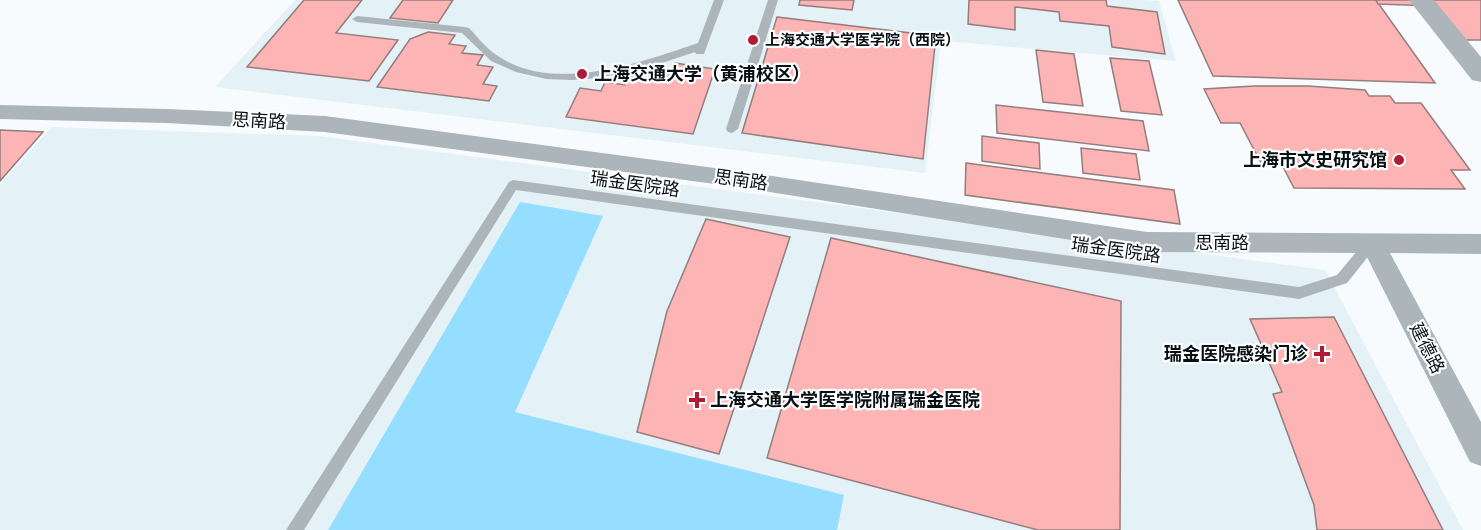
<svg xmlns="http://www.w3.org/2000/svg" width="1481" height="530" viewBox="0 0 1481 530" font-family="Raleway,'Noto Sans SC',sans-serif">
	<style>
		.built { fill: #e4f1f7 }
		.green { fill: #95deff }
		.building { fill: #fdb4b4; stroke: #947d7d; stroke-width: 1.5 }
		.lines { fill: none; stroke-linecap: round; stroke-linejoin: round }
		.service { fill: #acb5ba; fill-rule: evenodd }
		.minor { fill: #acb5ba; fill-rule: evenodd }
		.tertiary { fill: #acb5ba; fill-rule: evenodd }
		.poi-dot { fill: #af1b35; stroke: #fff; stroke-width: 2 }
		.labels { text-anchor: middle; stroke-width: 4.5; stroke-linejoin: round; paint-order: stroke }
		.far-poi-label { font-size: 15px; font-weight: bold; fill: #081014; stroke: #fff; text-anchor: start }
		.poi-label { font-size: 18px; font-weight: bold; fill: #081014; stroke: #fff; text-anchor: start }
		.street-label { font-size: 18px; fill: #081014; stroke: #fff }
	</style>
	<rect width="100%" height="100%" fill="#f7fbfe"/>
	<g class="built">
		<path d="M295,0H1143L1159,1L1176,61L941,41L925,173L215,87Z"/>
		<path d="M52,127L319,136L1325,270L1463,530H0V184Z"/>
	</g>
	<path class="green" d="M520,202L603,216L515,412L844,495L837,530H328Z"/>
	<g class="building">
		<path d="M304,0H362L336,33L398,40L369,81L247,67Z"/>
		<path d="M403,0H453L438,23L390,18Z"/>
		<path d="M800,0H854L852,10L799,5Z"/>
		<path d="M969,0H1106L1107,6L1157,12L1165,54L1112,47L1109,26L1060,21L1059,12L1015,7V30L968,24Z"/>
		<path d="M1178,0H1376L1435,83L1213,76Z"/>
		<path d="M1376,0H1430L1434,6L1378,4Z"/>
		<path d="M1430,0H1481V40H1460Z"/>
		<path d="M777,17L936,36L923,159L742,133Z"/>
		<path d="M428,32L455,35L449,44L466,46L462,53L483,55L477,65L493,67L483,84L497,86L489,101L377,87L410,39Z"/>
		<path d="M1036,50L1074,54L1083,106L1043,102Z"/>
		<path d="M1110,58L1149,61L1162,115L1121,111Z"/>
		<path d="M675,63L715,69L693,134L566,117L580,88L601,91L605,82L625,85L628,76L648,79L651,71L671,73Z"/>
		<path d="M1254,86H1308L1365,90L1369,96H1390L1395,103H1421L1470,170H1451L1465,189L1294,188L1282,165H1262L1240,123H1221L1204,89Z"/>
		<path d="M996,105L1143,121L1149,151L997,133Z"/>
		<path d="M0,130L43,132L0,181Z"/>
		<path d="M982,136L1039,143L1040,169L982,161Z"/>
		<path d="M1081,148L1136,154L1140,180L1083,173Z"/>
		<path d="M966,163L1174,190L1180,224L965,195Z"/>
		<path d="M706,219L790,237L719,454L637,432L667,311Z"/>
		<path d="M831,238L1121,301L1120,530H1038L767,458Z"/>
		<path d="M1334,317L1443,530H1317L1314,505L1273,394L1282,392L1250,319Z"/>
	</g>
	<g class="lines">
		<g class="service">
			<path d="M714,0H724L704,54H696L695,52L656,65L599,78L572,80L546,79L516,72L491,61L462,33L357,22L352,19L357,16L465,27L469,28C477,36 485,47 495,54C551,95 639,63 698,43Z"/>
			<path d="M768,0H778L738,129L732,133L728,132L726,129Z"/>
			<path d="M513,180L1299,287L1337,275L1367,239H1377L1379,243L1347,283L1299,299L516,190L304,530H286L509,182Z"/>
		</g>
		<path class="minor" d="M0,105L167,109L325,116L745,172L1147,232L1481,234V254L1390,253L1481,422V466L1470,462L1365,253L1147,252L745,188L325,132L167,123L0,119Z"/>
		<path class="tertiary" d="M1409,0H1434L1481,57V82L1472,80Z"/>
	</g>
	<g class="poi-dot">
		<circle cx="753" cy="40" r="6"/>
		<circle cx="582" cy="74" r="6"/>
		<circle cx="1399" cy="160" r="6"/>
		<path d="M1319 345h6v6h6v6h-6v6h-6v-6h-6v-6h6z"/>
		<path d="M694 391h6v6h6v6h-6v6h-6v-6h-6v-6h6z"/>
	</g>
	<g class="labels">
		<g class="far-poi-label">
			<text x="765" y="45">上海交通大学医学院（西院）</text>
		</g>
		<g class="poi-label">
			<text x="594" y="80">上海交通大学（黄浦校区）</text>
			<text x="1387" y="166" text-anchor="end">上海市文史研究馆</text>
			<text x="1308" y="360" text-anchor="end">瑞金医院感染门诊</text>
			<text x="710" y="406">上海交通大学医学院附属瑞金医院</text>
		</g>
		<g class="street-label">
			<text transform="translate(259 121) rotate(3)" y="6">思南路</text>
			<text transform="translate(741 180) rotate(8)" y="6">思南路</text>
			<text transform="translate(635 184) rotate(8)" y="6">瑞金医院路</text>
			<text x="1222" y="249">思南路</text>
			<text transform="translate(1116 250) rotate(8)" y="6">瑞金医院路</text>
			<text transform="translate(1427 348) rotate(63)" y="6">建德路</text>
		</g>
	</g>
</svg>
